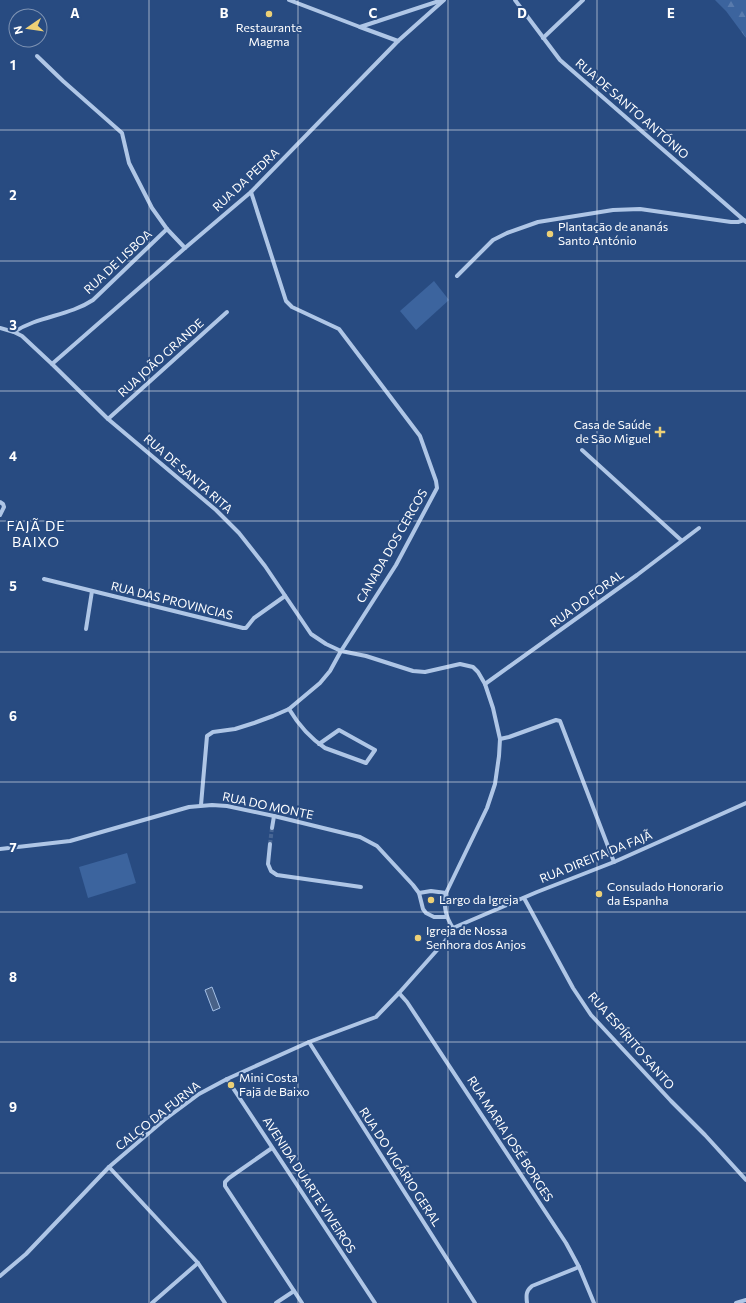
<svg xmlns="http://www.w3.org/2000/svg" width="746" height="1303" viewBox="0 0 746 1303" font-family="Commissioner,sans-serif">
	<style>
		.forest { fill: url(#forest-firs) }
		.garden { fill: #3c649e }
		.water { fill: #496288; stroke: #a4c0e6 }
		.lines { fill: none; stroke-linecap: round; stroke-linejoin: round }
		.street-tunnel { stroke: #486694; stroke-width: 4; stroke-dasharray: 4 2; stroke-linecap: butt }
		.street { stroke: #afc6e6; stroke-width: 4 }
		.grid { fill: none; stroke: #fff; stroke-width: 1; stroke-opacity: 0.55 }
		.poi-dot { fill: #edd076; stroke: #284b81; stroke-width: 1.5 }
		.labels { text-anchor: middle; stroke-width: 4; stroke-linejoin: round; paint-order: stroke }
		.poi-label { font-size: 12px; fill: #fff; stroke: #284b81; text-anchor: start }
		.street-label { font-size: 12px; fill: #fff; stroke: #284b81 }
		.quarter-label { font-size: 14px; letter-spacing: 1px; fill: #fff; stroke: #284b81 }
		.grid-label { font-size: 13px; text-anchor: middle; font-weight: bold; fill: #fff; stroke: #284b81; stroke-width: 4; stroke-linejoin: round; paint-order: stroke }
	</style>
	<defs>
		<pattern id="forest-firs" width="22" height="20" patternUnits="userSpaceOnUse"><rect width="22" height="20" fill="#3c649e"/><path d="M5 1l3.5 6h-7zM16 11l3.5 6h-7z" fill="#597bad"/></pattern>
	</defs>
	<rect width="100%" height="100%" fill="#284b81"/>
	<path class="forest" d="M715,0H746V38L726,11Z"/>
	<g class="garden">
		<path d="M434,281L449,300L416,330L400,311Z"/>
		<path d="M127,853L136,883L88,898L79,867Z"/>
	</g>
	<path class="water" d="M212,987L220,1008L213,1011L205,990Z"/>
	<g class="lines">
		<path class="street-tunnel" d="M270,844L272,828"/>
		<g class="street">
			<path d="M289,0L360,27"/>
			<path d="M515,0L560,60L746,222"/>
			<path d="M543,38L583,0"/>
			<path d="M398,41L360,27L442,0"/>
			<path d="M37,56L63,81L122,133L129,163L152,208L167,229L185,248"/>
			<path d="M457,276L493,240L507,233L538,222L613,210L640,209L731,222H738L744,220"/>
			<path d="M0,328L14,332L22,336L52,364L108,419L216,510L239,533L265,566L311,634L326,644L341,651L366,656L413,671L425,672L460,664L473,667L478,672L485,684L493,708L500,739L499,756L495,784L487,808L446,893C443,907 446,917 453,928"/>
			<path d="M14,332C38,316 69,316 93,300L167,229"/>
			<path d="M52,364L185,248L251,192L398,41L444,0"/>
			<path d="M108,419L227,312"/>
			<path d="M582,450L681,540"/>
			<path d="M0,502L3,504L4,507L0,515"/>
			<path d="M44,579L243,628H246L254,618L285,596"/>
			<path d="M86,629L92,591"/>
			<path d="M485,684L637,575L699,528"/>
			<path d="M289,709C298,724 310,738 325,748L366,763L375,750L339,730L319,744"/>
			<path d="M500,739L509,737L556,720L560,721L614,862"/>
			<path d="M201,805L207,736L213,732L235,729L254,723L273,716L289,709L320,683L330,671L341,651L396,565L437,488L436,481L420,436L339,329L292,307L286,301L251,192"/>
			<path d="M272,828L274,816"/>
			<path d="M270,844L268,864L271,871L277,875L361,887"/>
			<path d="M0,849L70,841L189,807L212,805L227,806L274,816L360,837L377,846L413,885L419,893L423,909L426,913L434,917H447"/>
			<path d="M419,893L431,891L446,893"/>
			<path d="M524,898L573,988L591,1015L671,1101L705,1135L746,1180"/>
			<path d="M453,928L537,892L614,862L746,803"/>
			<path d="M399,993L407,1002L566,1243L579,1267L594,1303"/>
			<path d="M309,1042L475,1303"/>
			<path d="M227,1079L375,1303"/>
			<path d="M272,1148L229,1178L225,1182V1186L302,1303"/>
			<path d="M109,1167L198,1263L225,1303"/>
			<path d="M0,1276L26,1254L109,1167L164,1120L199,1094L227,1079L309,1042L376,1017L399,993L446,940L453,928"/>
			<path d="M152,1303L198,1263"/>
			<path d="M276,1303L294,1291"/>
			<path d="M527,1303C526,1295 526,1291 532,1286L579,1267"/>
			<path d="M736,1303L746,1300"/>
		</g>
	</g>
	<path class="grid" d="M149,0V1303M298,0V1303M448,0V1303M597,0V1303M0,130H746M0,261H746M0,391H746M0,521H746M0,652H746M0,782H746M0,912H746M0,1042H746M0,1173H746"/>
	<g class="poi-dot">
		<circle cx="269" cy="14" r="4"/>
		<circle cx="550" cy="234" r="4"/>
		<path d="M658 426h4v4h4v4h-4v4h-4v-4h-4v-4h4z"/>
		<circle cx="599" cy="894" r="4"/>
		<circle cx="431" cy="900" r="4"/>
		<circle cx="418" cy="938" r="4"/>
		<circle cx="231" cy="1085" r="4"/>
	</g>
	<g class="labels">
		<g class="poi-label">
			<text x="269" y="32" text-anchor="middle">Restaurante<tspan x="269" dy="14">Magma</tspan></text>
			<text x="558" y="231">Plantação de ananás<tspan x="558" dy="14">Santo António</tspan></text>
			<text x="651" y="429" text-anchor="end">Casa de Saúde<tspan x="651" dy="14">de São Miguel</tspan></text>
			<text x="607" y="891">Consulado Honorario<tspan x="607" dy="14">da Espanha</tspan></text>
			<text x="439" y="904">Largo da Igreja</text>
			<text x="426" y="935">Igreja de Nossa<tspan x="426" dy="14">Senhora dos Anjos</tspan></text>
			<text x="239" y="1082">Mini Costa<tspan x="239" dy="14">Fajã de Baixo</tspan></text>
		</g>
		<g class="street-label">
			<text transform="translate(632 109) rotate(41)" y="4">RUA DE SANTO ANTÓNIO</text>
			<text transform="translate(246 180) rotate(-43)" y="4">RUA DA PEDRA</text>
			<text transform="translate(118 262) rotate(-43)" y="4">RUA DE LISBOA</text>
			<text transform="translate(161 358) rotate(-42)" y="4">RUA JOÃO GRANDE</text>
			<text transform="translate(188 474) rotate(41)" y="4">RUA DE SANTA RITA</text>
			<text transform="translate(392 546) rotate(-60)" y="4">CANADA DOS CERCOS</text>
			<text transform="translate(587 599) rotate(-36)" y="4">RUA DO FORAL</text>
			<text transform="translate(172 601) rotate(14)" y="4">RUA DAS PROVINCIAS</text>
			<text transform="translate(268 806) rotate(12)" y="4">RUA DO MONTE</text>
			<text transform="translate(596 857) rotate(-22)" y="4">RUA DIREITA DA FAJÃ</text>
			<text transform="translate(631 1041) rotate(49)" y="4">RUA ESPÍRITO SANTO</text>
			<text transform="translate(158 1116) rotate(-38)" y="4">CALÇO DA FURNA</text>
			<text transform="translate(510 1139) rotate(57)" y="4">RUA MARIA JOSÉ BORGES</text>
			<text transform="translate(400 1167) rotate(57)" y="4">RUA DO VIGÁRIO GERAL</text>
			<text transform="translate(309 1185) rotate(57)" y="4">AVENIDA DUARTE VIVEIROS</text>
		</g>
		<g class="quarter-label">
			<text x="36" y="531">FAJÃ DE<tspan x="36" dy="16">BAIXO</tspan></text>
		</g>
	</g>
	<g class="grid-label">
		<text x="75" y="18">A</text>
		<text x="224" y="18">B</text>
		<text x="373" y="18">C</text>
		<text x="522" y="18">D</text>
		<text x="671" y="18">E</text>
		<text x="13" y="70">1</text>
		<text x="13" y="200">2</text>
		<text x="13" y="330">3</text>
		<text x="13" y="461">4</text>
		<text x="13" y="591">5</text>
		<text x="13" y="721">6</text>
		<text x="13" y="852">7</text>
		<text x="13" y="982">8</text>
		<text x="13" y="1112">9</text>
	</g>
	<g transform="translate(28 28) rotate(257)"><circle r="19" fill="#284b81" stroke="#7e93b3"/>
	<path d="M0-3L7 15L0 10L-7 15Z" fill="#edd076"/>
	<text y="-6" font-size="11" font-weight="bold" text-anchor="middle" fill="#ffffff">N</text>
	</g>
</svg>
